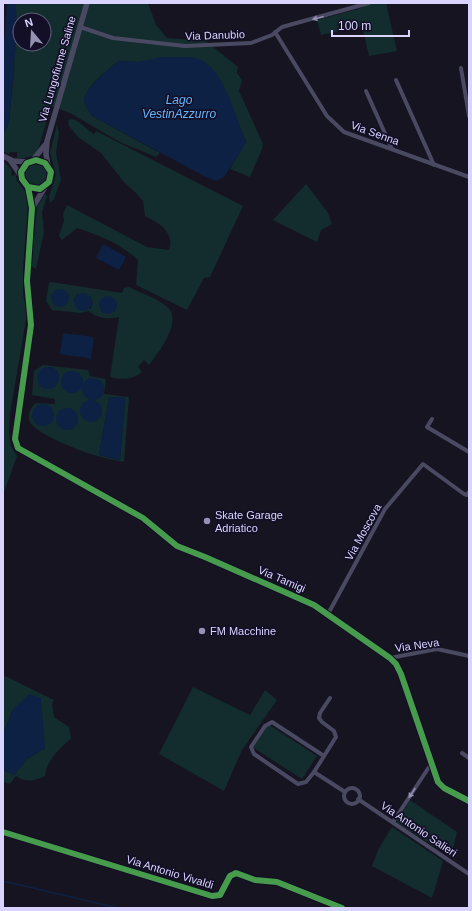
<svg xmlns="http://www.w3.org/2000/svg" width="472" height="911" viewBox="0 0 472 911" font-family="Arial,sans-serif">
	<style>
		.green { fill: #132c2d; fill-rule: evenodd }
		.water { fill: #0d2144 }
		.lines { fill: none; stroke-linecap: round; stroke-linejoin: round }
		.stream { stroke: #0d2144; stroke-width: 1.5 }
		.minor { stroke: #4a4962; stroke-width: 4 }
		.tertiary { stroke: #4a4962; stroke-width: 5.5 }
		.cycleway-casing { stroke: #130f26; stroke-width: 8 }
		.cycleway { stroke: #469c4c; stroke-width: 6 }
		.oneway { fill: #928eb0 }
		.poi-dot { fill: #9591b1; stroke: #130f26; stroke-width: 1.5 }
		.labels { text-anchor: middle; stroke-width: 3.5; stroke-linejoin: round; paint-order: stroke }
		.street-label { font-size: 11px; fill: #d9d4ff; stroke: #130f26 }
		.poi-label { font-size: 11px; fill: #d9d4ff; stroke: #130f26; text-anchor: start }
		.water-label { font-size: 12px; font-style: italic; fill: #62b6ff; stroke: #130f26 }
	</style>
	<rect width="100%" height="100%" fill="#161421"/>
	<g class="green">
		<path d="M16,3H148L156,25L167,38L206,41L238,67L237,73L242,80L239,91L263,144L262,149L250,177L230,169L246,142L223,85L209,66L119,61C107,70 89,84 84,99L92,116L160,153L156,157L120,142L70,113L51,106L39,147L34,155L25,158H17V152H10L9,154L3,151V135L9,122L14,70ZM20,20H44V44H20Z"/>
		<path d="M372,3H386L397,51L369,56L362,26L321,35L317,20L358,9Z"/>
		<path d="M72,119C82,122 86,130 94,134L96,131L243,206L210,277L204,278L187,310L136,285L138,260C121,244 99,235 77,228L62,240L59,236L64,221L63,214L67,205L147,247L169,250C175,232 159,223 145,216L143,201L136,193L124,182L101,153L78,137L69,126L68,120Z"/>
		<path d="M57,124L59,133L56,152L61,180L54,199L50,203L49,197L56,175L50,153Z"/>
		<path d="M3,161L12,170L11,175L14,176L15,172L17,181L25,191L28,206L23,268V294L27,314L10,414L9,432L11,446L17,456L3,495Z"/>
		<circle cx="36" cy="175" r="11"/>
		<path d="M306,184L328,213L332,224L321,230L317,242L273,220Z"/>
		<path d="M45,194L47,196L42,212L44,232L36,269L32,266V258L37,207Z"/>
		<path d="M51,282L122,293L124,288L129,287C139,292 164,301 170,310C180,324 158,354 149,365L144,360L138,367L142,372C133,380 121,380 110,377L119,317C109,320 96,318 89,311L80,313L52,310L46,301L49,283ZM77,294L93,302L91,308L82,311L74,300Z"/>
		<path d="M43,365L88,370L90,376L106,379L104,394L129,397L124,462C114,460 103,458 94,455C80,451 33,433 29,420C28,413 31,408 35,403L55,404V399L32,395L34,371ZM51,367L57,371L59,377L57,384L45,388L38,382ZM93,379L104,389L102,395L93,400L87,398L82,390L86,381ZM109,397L125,398L120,460L99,455ZM63,409H70L77,415V422L71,429L61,428Z"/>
		<path d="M3,675L54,700L52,705L54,717L69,727L71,738C59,750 47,759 45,776C35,781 25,783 16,776L10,784L3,782V770L14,775L27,759L45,748L13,709L3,734Z"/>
		<path d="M193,687L250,715L265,690L277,700L242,750L224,791L159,754Z"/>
		<path d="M268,724L317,756L302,779L252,747Z"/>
		<path d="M410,800L457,832L451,857L396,822Z"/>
		<path d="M392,827L443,861L432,898L372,866L379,848Z"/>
	</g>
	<g class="water">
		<path d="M7,3H16L17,33L9,122L3,135V57Z"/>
		<path d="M163,57C175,58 192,55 203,61C225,73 237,120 246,143L224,177L216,181L206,177L92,116C89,112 84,106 84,100C85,89 110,67 119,61L138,62Z"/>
		<path d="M103,244L126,257L119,270L96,258Z"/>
		<circle cx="60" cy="298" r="9"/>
		<circle cx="83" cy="302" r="9"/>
		<circle cx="108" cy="305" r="9"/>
		<path d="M63,333L94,337L91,359L81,357V356L80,357L60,354Z"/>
		<circle cx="48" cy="378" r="11"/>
		<circle cx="72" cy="382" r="11"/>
		<circle cx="93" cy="389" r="11"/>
		<path d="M109,397L125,398L120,460L99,455Z"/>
		<circle cx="91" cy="411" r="11"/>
		<circle cx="43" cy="415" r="11"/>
		<circle cx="67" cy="419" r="11"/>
		<path d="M29,694L41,698L45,748L27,759L14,775L3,770V734L13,709Z"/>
	</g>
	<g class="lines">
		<path class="stream" d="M3,881L118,908"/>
		<g class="minor">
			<path d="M80,27L113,38L185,46L251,43L272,35L282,27L369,3"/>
			<path d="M275,32L327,116L344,132L469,177"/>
			<path d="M461,68L469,116"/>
			<path d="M396,80L434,165"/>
			<path d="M366,91L392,149"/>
			<path d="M432,419L427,427L469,452"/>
			<path d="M328,614L385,509L423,464L464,494L467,495L469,492"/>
			<path d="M390,658L437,649L469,656"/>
			<path d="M462,753L469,758"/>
			<path d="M324,756L272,722L265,726L251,747L254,754L298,784L306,782L314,772L345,792"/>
			<path d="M314,772L336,737L334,731L322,722L319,718L320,713L330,698"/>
			<circle cx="352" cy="796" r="8"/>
			<path d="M358,799L469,874"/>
			<path d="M393,822L431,764"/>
			<path d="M3,832L212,896L220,895L230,876L236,873L255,880L277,882L342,908"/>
		</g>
		<g class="tertiary">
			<path d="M3,156L13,161L29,162"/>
			<path d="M10,160L21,176"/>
			<path d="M32,161L45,145"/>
			<path d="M48,166L46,154L47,141L87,3"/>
			<path d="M28,187L40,189L49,182L51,172L45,163L36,160L27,163L21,172L22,179L28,187L32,208L27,281L31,325L15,439L18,448L143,518L177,546L205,557L314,605L390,658L396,664L401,674L438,782L444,788L469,801"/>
			<path d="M33,207L45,187"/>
		</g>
		<defs>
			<g id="cycleway">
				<path d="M28,187L40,189L49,182L51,172L45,163L36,160L27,163L21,172L22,179L28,187L32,208L27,281L31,325L15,439L18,448L143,518L177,546L205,557L314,605L390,658L396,664L401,674L438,782L444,788L469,801"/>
				<path d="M3,832L212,896L220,895L230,876L236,873L255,880L277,882L342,908"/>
			</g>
		</defs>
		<use href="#cycleway" class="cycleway-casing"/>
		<use href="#cycleway" class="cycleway"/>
	</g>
	<defs><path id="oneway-solid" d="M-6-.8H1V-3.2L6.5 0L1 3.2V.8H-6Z"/></defs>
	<g class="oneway">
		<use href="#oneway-solid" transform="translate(318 18) rotate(166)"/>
		<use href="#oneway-solid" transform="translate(412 793) rotate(123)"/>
	</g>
	<g class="poi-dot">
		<circle cx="207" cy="521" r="4"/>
		<circle cx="202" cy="631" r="4"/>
	</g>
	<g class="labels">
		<g class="street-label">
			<text transform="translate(215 35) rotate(-2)" y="4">Via Danubio</text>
			<text transform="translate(57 69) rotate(-74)" y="4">Via Lungofiume Saline</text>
			<text transform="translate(375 133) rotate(20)" y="4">Via Senna</text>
			<text transform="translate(363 532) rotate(-61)" y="4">Via Moscova</text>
			<text transform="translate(282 579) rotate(23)" y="4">Via Tamigi</text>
			<text transform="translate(417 645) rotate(-8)" y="4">Via Neva</text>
			<text transform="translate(419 829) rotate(34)" y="4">Via Antonio Salieri</text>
			<text transform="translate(170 872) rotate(17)" y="4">Via Antonio Vivaldi</text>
		</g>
		<g class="poi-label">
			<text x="215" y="519">Skate Garage<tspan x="215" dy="13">Adriatico</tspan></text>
			<text x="210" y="635">FM Macchine</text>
		</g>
		<g class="water-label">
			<text x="179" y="104">Lago<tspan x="179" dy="14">VestinAzzurro</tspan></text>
		</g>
	</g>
	<rect width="472" height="911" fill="none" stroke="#d9d4ff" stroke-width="8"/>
	<g transform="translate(32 32) rotate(342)"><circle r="19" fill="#130f26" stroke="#625e7d"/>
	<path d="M0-3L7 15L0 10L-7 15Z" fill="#9591b1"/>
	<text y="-6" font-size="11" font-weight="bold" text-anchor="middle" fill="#d9d4ff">N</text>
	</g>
	<path d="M332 30v6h77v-6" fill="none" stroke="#d9d4ff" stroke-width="2"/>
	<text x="338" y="30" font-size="12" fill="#d9d4ff" stroke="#130f26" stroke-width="3" paint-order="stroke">100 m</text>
</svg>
